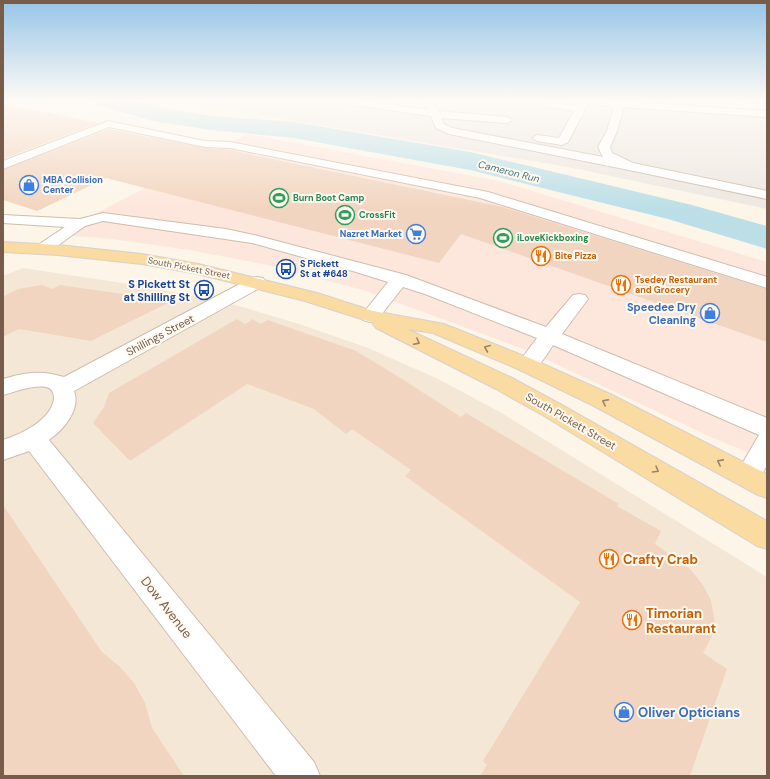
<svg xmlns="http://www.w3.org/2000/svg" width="770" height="779" viewBox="0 0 770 779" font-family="'DM Sans',sans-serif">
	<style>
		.residential { fill: #f4e7d6 }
		.commercial { fill: #fde7dc }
		.industrial { fill: #ede7e1 }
		.water { fill: #bcdfe7; stroke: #a2cfd8 }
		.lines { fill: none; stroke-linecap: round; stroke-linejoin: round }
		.river { fill: #bcdfe7; fill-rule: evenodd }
		.building { fill: #f2d5c0 }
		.minor-casing { stroke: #cfbdae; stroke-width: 2 }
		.major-casing { stroke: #d9d1cd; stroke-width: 2 }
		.minor { fill: #fff; fill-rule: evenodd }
		.major { fill: #fadba1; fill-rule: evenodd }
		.rail { stroke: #b8a6c7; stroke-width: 1.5; stroke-dasharray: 3 2; stroke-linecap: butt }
		.oneway { stroke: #9e8266 }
		.labels { text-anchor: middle; stroke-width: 4; stroke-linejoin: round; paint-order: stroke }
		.far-shop-label { font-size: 9px; font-weight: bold; fill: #366cbe; stroke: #fff9ef; text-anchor: start }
		.far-leisure-label { font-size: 9px; font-weight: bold; fill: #27864d; stroke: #fff9ef; text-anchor: start }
		.far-food-label { font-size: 9px; font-weight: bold; fill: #c56008; stroke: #fff9ef; text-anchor: start }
		.far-transit-label { font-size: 9px; font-weight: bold; fill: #164399; stroke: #fff9ef; text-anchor: start }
		.far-street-label { font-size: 9px; fill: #775c4c; stroke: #fff9ef }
		.far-water-label { font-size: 10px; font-style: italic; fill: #427783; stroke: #fff9ef }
		.transit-label { font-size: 11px; font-weight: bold; fill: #164399; stroke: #fff9ef; text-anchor: end }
		.shop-label { font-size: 11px; font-weight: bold; fill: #366cbe; stroke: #fff9ef; text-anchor: end }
		.street-label { font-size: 11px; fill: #775c4c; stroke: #fff9ef }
		.near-food-label { font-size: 13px; font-weight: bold; fill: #c56008; stroke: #fff9ef; text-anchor: start }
		.near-street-label { font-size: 13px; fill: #775c4c; stroke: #fff9ef }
		.near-shop-label { font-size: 13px; font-weight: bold; fill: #366cbe; stroke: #fff9ef; text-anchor: start }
	</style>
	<rect width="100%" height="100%" fill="#fcf5e8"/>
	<path class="residential" d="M23,268L135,285L205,298L246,308L302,325L368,348L436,378L500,412L767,577V776H3V276Z"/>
	<path class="commercial" d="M247,134L499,181L767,262V460L715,439L526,350L363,290L267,265L190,250L111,239L52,234L99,212Z"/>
	<path class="industrial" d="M169,100H669L767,114V209L568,167Z"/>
	<path class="water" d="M88,100L130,101L159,112L188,119L140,114Z"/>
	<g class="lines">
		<path class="river" d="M94,100H129L156,107L211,116L294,122L470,152L692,205L767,226V249L668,219L470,170L294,138L211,130L154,121L97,105Z"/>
	</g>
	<g class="building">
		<path d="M3,104L84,120L98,123L3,159Z"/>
		<path d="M109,129L205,148L224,149L503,207L767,289V342L461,234L439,263L106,178L37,211L3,200V170Z"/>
		<path d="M42,285L53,289L60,285L172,301L91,341L19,329L3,337V297L18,289Z"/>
		<path d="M237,319L245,324L253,319L260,324L268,320L356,351L399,377L461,417L466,413L619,504L617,506L661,531L655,544L691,570L703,585L711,600L715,623L712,636L703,653L727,669L690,776H480L487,765L483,761L580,602L405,476L411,470L352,429L346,434L314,409L247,384L130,461L93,423L104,407L109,393Z"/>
		<path d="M3,505L102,652L120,667L134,683L145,703L152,728L184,776H3Z"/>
	</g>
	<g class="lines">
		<defs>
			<g id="minor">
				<path d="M334,100H356L428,110L423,100H432L438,111L507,117L512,120L507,123L441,118L444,124L452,128L603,157L598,147L607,131L613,110L611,106L588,104L568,142L562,145L537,141L532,138L537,135L559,138L574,111L549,107L547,105L549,103L577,106L579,102L577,100H602L767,111V117L621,107L623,110L617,131L610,147L612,153L633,163L767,191V199L629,170L449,134L436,128L431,116L339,103Z"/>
				<path d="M108,121L205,141L230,142L488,192L767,277V288L480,198L230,148L205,147L109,127L3,169V161Z"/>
				<path d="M103,213L226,229L258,236L406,275L546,327L573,295L579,294L585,295L588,299L562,334L767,418V465L757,484L748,487L739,484L735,476L759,435L553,345C544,358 537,375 520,370L517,365L537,338L425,294L403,287L377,320L370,322L363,320L361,316L388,282L356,272L252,243L103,221L85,226L50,251L44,253L38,251L36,248L38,245L65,227L3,223V215L80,219Z"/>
				<path d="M257,277L263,278L266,282L263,286L74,391C81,410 63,430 49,440L314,762L320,776H276L29,451L3,460V440C22,434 51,420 54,399C54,395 53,390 49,388C38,383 14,392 3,395V379C26,372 41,370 64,377L251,278Z"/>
			</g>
			<path id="major" d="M3,242L58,245L142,254L198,264L317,293L373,311L444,324L534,360L610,394L767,474V498L758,495L594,406L520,370L433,333L407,329L512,378L560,404L767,521V549L757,546L544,416L496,389L376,328L373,324L374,323L305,301L198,274L142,264L58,255L3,252Z"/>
		</defs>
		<use href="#minor" class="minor-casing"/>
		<use href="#major" class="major-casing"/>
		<use href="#minor" class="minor"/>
		<use href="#major" class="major"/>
		<path class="rail" d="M728,100L767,104"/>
	</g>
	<defs><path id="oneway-chevron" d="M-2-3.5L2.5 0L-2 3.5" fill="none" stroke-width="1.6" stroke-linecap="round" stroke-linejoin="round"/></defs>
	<g class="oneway">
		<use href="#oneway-chevron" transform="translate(417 342) rotate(27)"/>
		<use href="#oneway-chevron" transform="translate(487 348) rotate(-157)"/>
		<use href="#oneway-chevron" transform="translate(605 402) rotate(-153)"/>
		<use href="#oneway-chevron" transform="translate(720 462) rotate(-152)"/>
		<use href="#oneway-chevron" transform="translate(656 470) rotate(30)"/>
	</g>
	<linearGradient id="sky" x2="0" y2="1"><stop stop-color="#96c5e8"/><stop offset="0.48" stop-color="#fefaf5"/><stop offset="1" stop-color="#fefaf5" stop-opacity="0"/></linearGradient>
	<rect width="770" height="209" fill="url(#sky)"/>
	<defs>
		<symbol id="shop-ring" viewBox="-11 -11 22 22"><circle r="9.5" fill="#fff9ef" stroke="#3f7fe0" stroke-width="1.5"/><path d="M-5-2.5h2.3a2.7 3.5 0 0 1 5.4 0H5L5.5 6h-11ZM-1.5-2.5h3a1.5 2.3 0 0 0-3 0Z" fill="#3f7fe0"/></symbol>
		<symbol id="stadium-ring" viewBox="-11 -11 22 22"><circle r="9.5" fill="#fff9ef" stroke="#2e9e5b" stroke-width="1.5"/><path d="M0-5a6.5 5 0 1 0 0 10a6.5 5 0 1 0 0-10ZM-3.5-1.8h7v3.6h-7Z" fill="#2e9e5b"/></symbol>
		<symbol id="supermarket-ring" viewBox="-11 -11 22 22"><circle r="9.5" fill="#fff9ef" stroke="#3f7fe0" stroke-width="1.5"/><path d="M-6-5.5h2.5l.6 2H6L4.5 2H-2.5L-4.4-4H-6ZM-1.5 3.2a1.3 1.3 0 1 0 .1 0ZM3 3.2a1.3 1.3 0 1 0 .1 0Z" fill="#3f7fe0"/></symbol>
		<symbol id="restaurant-ring" viewBox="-11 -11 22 22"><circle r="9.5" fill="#fff9ef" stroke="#e8710a" stroke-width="1.5"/><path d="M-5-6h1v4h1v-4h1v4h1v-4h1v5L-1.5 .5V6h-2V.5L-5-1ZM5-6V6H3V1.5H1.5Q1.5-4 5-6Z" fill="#e8710a"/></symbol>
		<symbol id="bus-ring" viewBox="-11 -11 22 22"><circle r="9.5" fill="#fff9ef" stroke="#1a4fb4" stroke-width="1.5"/><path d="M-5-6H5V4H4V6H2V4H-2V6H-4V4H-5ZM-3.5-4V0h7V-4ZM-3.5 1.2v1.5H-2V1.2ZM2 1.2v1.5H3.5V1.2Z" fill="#1a4fb4"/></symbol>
	</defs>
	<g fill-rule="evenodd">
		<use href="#shop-ring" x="18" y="174" width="22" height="22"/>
		<use href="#stadium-ring" x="268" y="187" width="22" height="22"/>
		<use href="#stadium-ring" x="334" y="204" width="22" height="22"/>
		<use href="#supermarket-ring" x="405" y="223" width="22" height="22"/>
		<use href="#stadium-ring" x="492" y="227" width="22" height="22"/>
		<use href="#restaurant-ring" x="530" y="245" width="22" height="22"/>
		<use href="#bus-ring" x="275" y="258" width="22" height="22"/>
		<use href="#restaurant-ring" x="610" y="274" width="22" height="22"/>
		<use href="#bus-ring" x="193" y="279" width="22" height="22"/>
		<use href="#shop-ring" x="699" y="302" width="22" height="22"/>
		<use href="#restaurant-ring" x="598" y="548" width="22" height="22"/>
		<use href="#restaurant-ring" x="621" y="609" width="22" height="22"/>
		<use href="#shop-ring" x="613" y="701" width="22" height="22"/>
	</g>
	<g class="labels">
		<g class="far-shop-label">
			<text x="43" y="183">MBA Collision<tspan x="43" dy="10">Center</tspan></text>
			<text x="402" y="237" text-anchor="end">Nazret Market</text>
		</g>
		<g class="far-leisure-label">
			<text x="293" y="201">Burn Boot Camp</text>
			<text x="359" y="218">CrossFit</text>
			<text x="517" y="241">iLoveKickboxing</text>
		</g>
		<g class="far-food-label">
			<text x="555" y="259">Bite Pizza</text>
			<text x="635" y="283">Tsedey Restaurant<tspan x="635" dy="10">and Grocery</tspan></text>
		</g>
		<g class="far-transit-label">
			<text x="300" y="267">S Pickett<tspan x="300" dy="10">St at #648</tspan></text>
		</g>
		<g class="far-street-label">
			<text transform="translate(189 268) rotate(11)" y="3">South Pickett Street</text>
		</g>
		<g class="far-water-label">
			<text transform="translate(509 171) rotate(14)" y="4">Cameron Run</text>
		</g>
		<g class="transit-label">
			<text x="190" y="288">S Pickett St<tspan x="190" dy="13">at Shilling St</tspan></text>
		</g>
		<g class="shop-label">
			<text x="696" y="311">Speedee Dry<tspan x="696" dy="13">Cleaning</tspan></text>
		</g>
		<g class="street-label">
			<text transform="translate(160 335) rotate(-28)" y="4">Shillings Street</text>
			<text transform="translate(571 421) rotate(30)" y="4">South Pickett Street</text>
		</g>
		<g class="near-food-label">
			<text x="623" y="564">Crafty Crab</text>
			<text x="646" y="618">Timorian<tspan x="646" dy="15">Restaurant</tspan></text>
		</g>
		<g class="near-street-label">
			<text transform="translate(167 607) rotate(52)" y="5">Dow Avenue</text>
		</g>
		<g class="near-shop-label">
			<text x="638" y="717">Oliver Opticians</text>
		</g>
	</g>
	<rect width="770" height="779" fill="none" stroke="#775c4c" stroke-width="8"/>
</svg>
